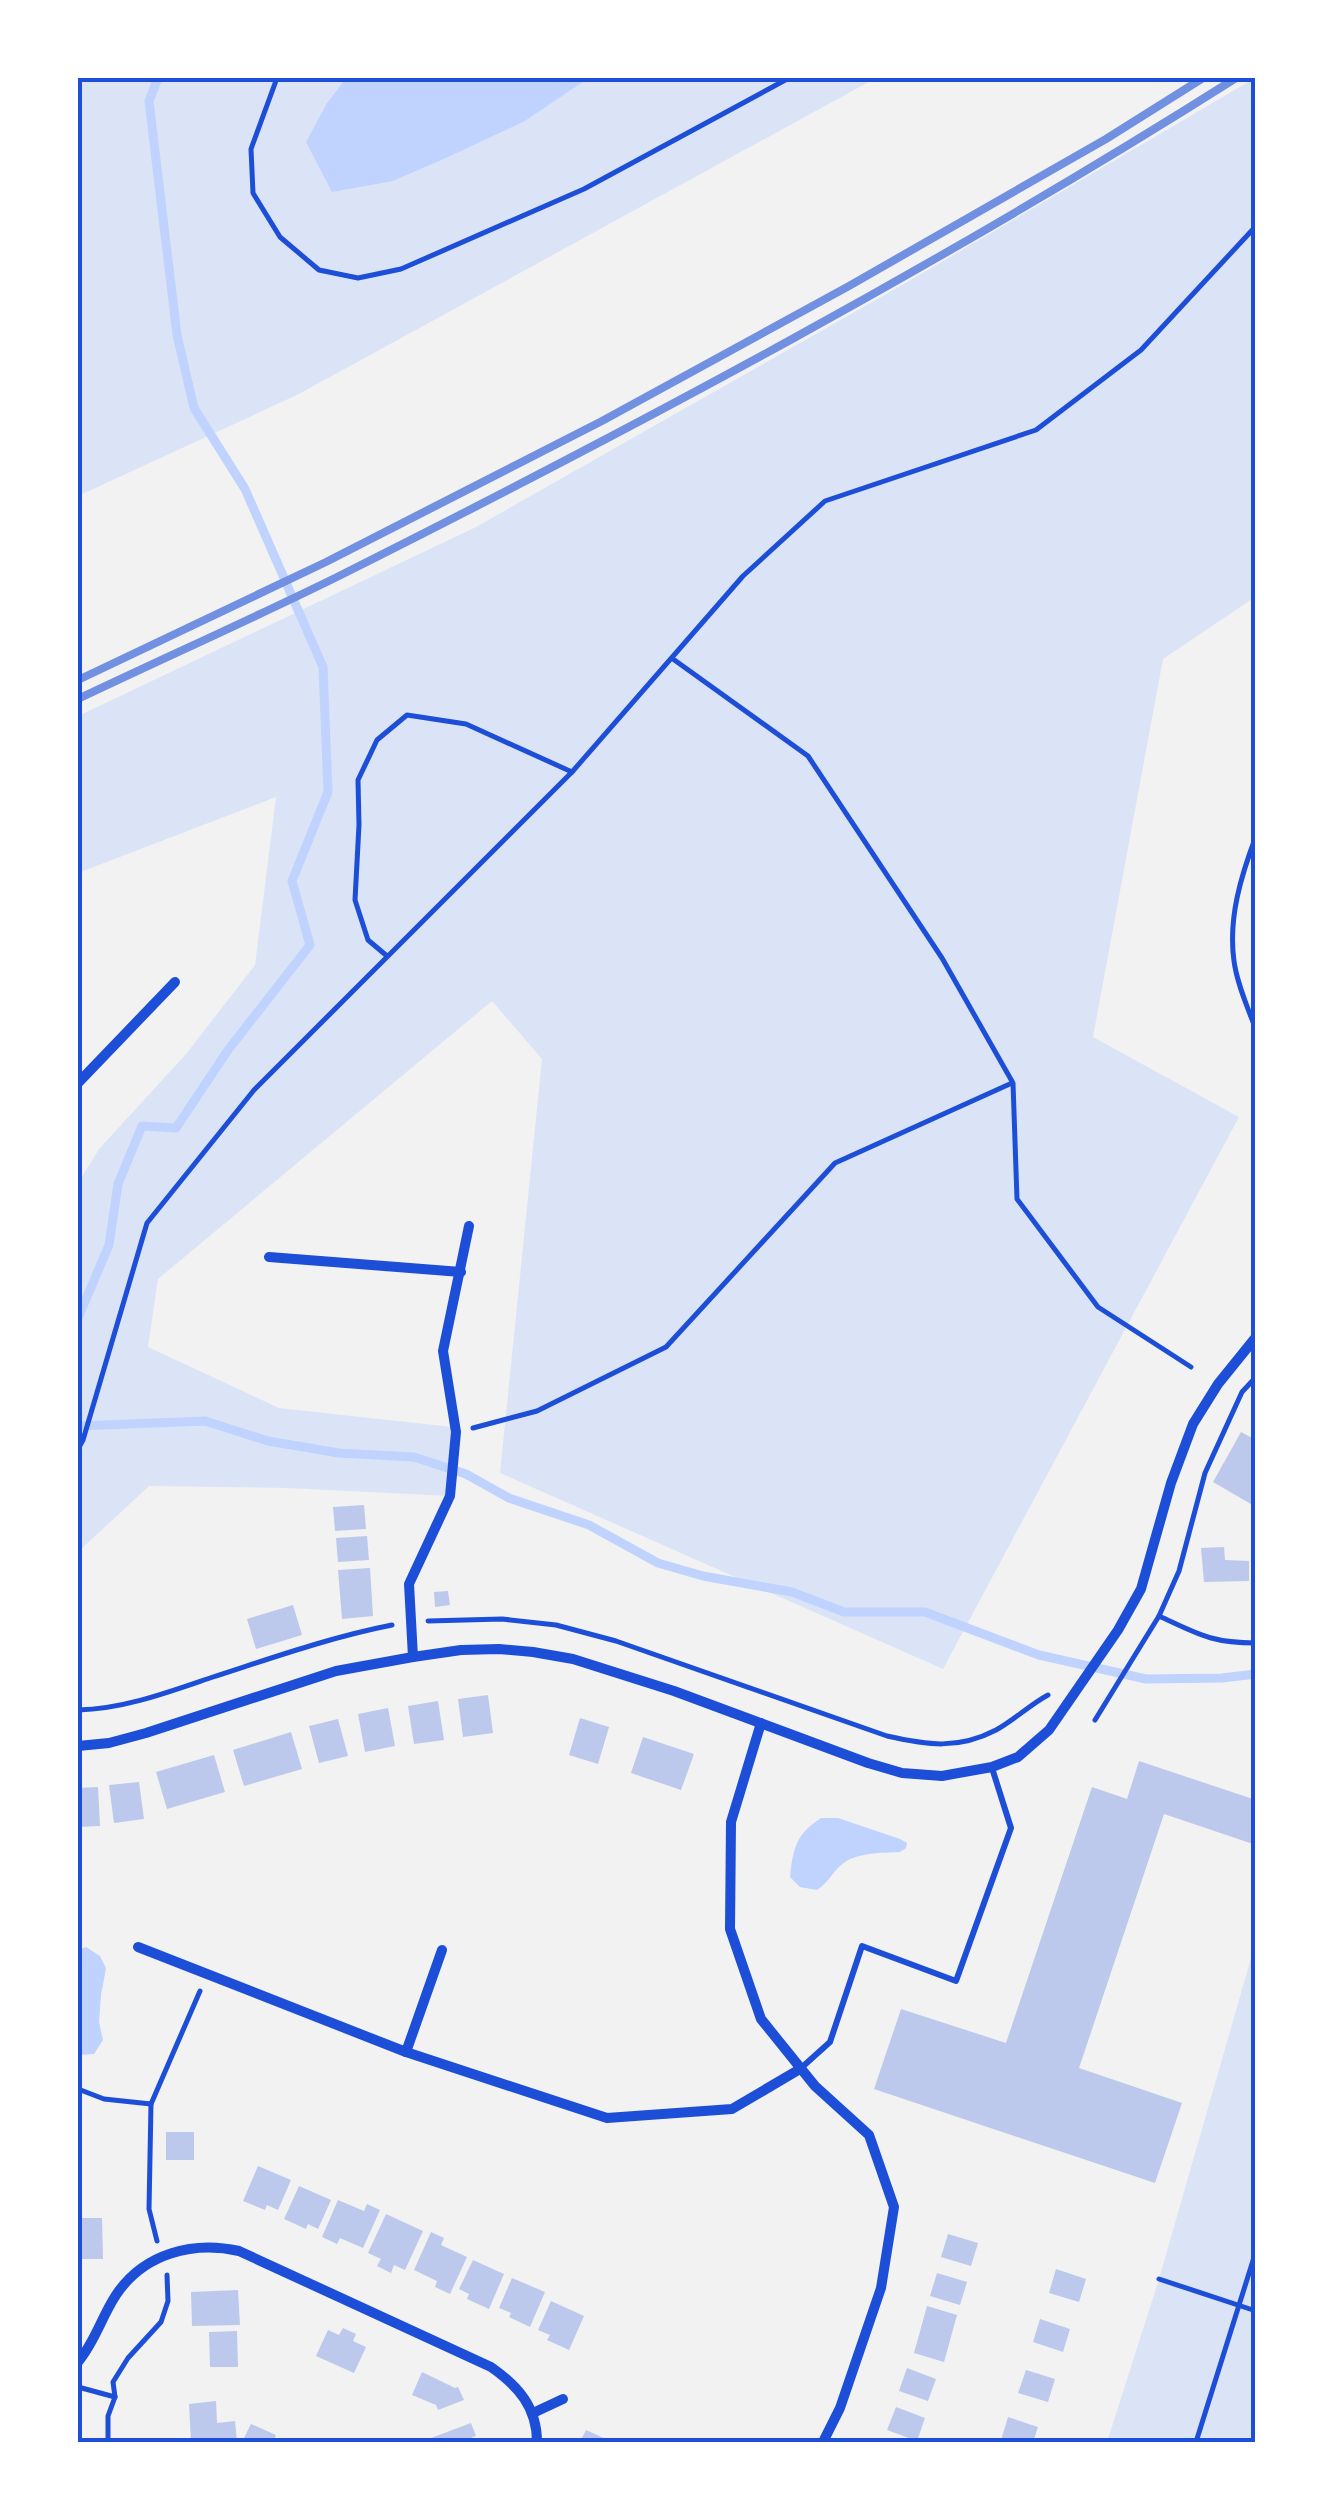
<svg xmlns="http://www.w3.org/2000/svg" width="1333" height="2520" viewBox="0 0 1333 2520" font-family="'PT Sans Narrow',sans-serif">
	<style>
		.green { fill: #dbe4f7 }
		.water { fill: #bfd3fe }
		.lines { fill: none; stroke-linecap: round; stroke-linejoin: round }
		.stream { stroke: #bfd3fe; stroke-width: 9 }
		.building { fill: #bdc9ec }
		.path { stroke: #1d4ed8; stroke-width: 5 }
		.service { stroke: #1d4ed8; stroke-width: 6 }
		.minor { stroke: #1d4ed8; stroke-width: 10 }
		.rail { stroke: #7290e2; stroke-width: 8 }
		.neatline { fill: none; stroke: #1d4ed8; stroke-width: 4 }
	</style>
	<rect width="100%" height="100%" fill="#f2f2f2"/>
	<g class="green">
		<path d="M78,78H346L327,103L525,121L589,78H876L297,395L78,496Z"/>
		<path d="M1255,78V597L1163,659L1093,1037L1239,1117L943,1669L500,1473L542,1059L492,1001L158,1279L148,1347L279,1408L452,1427L449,1496L287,1488L149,1486L78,1552V1183L99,1149L186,1054L255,965L276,797L78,873V716L476,527L904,284Z"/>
		<path d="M1255,1944V2442H1107L1159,2279Z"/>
	</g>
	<g class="water">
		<path d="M346,78H589L525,121L448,157L393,181L332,192L306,142L327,103Z"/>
		<path d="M821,1818H838L900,1839L907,1843L906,1848L900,1852C881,1853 856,1852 841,1865C832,1873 828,1883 817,1890L800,1887L790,1877C793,1849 796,1834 821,1818Z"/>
		<path d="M86,1947L100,1956L106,1968L101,1995L99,2022L103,2040L94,2054L78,2055V1950Z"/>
	</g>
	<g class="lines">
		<g class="stream">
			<path d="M78,1318L109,1245L118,1184L142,1126L176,1128L228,1050L310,945L292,881L328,792L323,667L245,489L194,408L177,335L149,101L158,78"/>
			<path d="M78,1426L205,1421L268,1441L339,1453L414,1457L466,1474L509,1498L589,1525L658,1563L703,1576L792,1592L844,1612H925L1039,1655L1146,1679L1222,1678L1256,1674"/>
		</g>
	</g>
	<g class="building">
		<path d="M1241,1432L1256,1440V1507L1213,1482Z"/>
		<path d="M364,1505L366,1529L335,1531L333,1507Z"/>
		<path d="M367,1536L369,1560L338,1562L336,1538Z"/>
		<path d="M1224,1547L1225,1560L1249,1561V1581L1204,1582L1201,1548Z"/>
		<path d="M370,1568L373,1616L342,1619L338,1570Z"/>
		<path d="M448,1591L450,1605L435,1607L434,1592Z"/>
		<path d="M293,1605L302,1635L256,1649L247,1619Z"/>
		<path d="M488,1695L493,1733L463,1737L458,1699Z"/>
		<path d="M438,1701L444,1740L414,1744L408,1706Z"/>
		<path d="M388,1708L395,1746L365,1752L358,1714Z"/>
		<path d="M580,1718L609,1727L598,1764L569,1755Z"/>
		<path d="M338,1719L348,1756L319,1763L309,1726Z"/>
		<path d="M291,1732L302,1769L244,1786L233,1750Z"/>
		<path d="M643,1737L694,1754L681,1790L631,1773Z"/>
		<path d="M214,1755L225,1792L167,1809L156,1772Z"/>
		<path d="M1139,1761L1256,1800V1845L1164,1814L1079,2068L1182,2103L1155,2183L874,2089L901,2009L1006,2043L1092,1787L1127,1799Z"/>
		<path d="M139,1782L144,1819L114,1823L109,1785Z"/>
		<path d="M98,1787L100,1826L78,1827V1788Z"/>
		<rect x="166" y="2132" width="28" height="28"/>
		<path d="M258,2166L291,2180L278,2210L267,2205L265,2210L243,2201Z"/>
		<path d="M299,2186L331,2200L318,2229L308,2224L306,2229L284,2219Z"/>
		<path d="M338,2200L364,2211L367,2204L380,2210L363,2248L340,2238L337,2244L322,2237Z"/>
		<path d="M386,2214L423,2231L405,2270L394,2265L391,2273L377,2266L381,2259L368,2253Z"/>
		<path d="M78,2218H102L103,2259H78Z"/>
		<path d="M431,2232L444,2238L441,2245L467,2257L450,2294L435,2287L437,2281L414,2270Z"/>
		<path d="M948,2234L978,2243L971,2266L941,2257Z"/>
		<path d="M473,2260L504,2274L489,2309L467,2299L469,2294L459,2289Z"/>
		<path d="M1056,2269L1086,2279L1079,2302L1049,2293Z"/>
		<path d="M937,2273L967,2282L960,2305L930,2296Z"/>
		<path d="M512,2278L545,2292L530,2327L509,2317L511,2313L499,2308Z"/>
		<path d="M238,2290L240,2325L192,2326L191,2292Z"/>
		<path d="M551,2301L584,2316L569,2350L547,2340L550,2335L538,2330Z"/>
		<path d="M927,2306L957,2315L944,2362L914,2353Z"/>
		<path d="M1040,2319L1070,2329L1063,2352L1033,2342Z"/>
		<path d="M343,2328L356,2334L353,2341L366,2347L354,2373L316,2356L328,2330L339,2335Z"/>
		<path d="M237,2331L238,2367H210L209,2332Z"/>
		<path d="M907,2368L936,2379L928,2401L899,2391Z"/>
		<path d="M1026,2370L1055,2379L1048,2402L1018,2393Z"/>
		<path d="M422,2372L455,2388L458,2387L464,2400L438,2410L436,2405L412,2395Z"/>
		<path d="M216,2401L217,2423L235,2421L237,2442H191L189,2404Z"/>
		<path d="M896,2407L925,2418L917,2441L887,2430Z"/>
		<path d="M1008,2417L1038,2427L1033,2442L1001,2440Z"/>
		<path d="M471,2423L476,2436L472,2437L474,2442H432L431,2438Z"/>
		<path d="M251,2424L276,2435L273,2442H242Z"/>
		<path d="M586,2430L608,2440L607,2442H580Z"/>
	</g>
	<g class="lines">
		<g class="path">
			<path d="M277,78L251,149L253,193L280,237L319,270L358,278L401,269L584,189L789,78"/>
			<path d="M673,659L808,756L942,958L1013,1083L1017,1199L1098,1307L1191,1367"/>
			<path d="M1256,836C1241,876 1228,918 1234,961C1237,984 1248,1008 1256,1030"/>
			<path d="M387,956L368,940L355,900L359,825L358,780L377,740L407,715L466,724L572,772"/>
			<path d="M473,1428L537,1411L666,1347L835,1163L1012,1083"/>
			<path d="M78,1449L83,1440L147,1223L254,1090L572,772L743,576L825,501L1036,430L1141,350L1256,226"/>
			<path d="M1159,1616C1198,1634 1211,1643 1256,1643"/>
			<path d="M428,1621L502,1619L556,1625L616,1641L887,1736C927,1745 958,1750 996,1730C1014,1720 1031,1704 1048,1695"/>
			<path d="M78,1710C124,1709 169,1692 213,1677C272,1658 331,1637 392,1625"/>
			<path d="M1095,1720L1159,1616L1179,1571L1205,1473L1242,1392L1256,1377"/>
			<path d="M78,2089L104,2099L151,2104L200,1991"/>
			<path d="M151,2104L149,2209L157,2241"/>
			<path d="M1159,2279L1256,2311"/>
			<path d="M78,2387L115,2397"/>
			<path d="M108,2442V2416L115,2397L113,2382L128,2358L161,2322L168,2301L167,2275"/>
			<path d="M1196,2442L1256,2251"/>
		</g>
		<path class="service" d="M800,2069L830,2042L862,1946L956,1981L1011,1828L992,1768"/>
		<g class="minor">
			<path d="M78,1083L175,982"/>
			<path d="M269,1257L461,1272"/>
			<path d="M413,1657L409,1584L450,1496L456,1432L443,1351L469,1226"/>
			<path d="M761,1723L731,1822L730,1929L761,2019L815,2086L869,2135L894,2207L881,2288L840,2408L823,2442"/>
			<path d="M78,1746L109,1743L146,1733L336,1671L413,1657L461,1650L499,1649L533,1652L573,1659L674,1691L868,1763L902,1773L942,1776L992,1767L1018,1757L1049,1730L1118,1630L1141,1589L1171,1483L1193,1424L1218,1384L1256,1337"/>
			<path d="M138,1947L406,2052L607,2118L732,2109L800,2069"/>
			<path d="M406,2052L442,1950"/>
			<path d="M78,2362C95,2342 102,2316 116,2295C144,2253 193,2241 239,2251L491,2367C518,2386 537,2407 537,2442"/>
			<path d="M533,2413L563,2399"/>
		</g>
		<g class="rail">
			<path d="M78,680L326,562L602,421L849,286L1106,139L1203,78"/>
			<path d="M78,699C164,658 252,619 337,577C644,423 947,261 1236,78"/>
		</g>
	</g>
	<rect width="1333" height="2520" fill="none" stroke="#ffffff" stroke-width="160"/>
	<rect x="80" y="80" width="1173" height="2360" class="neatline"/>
</svg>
